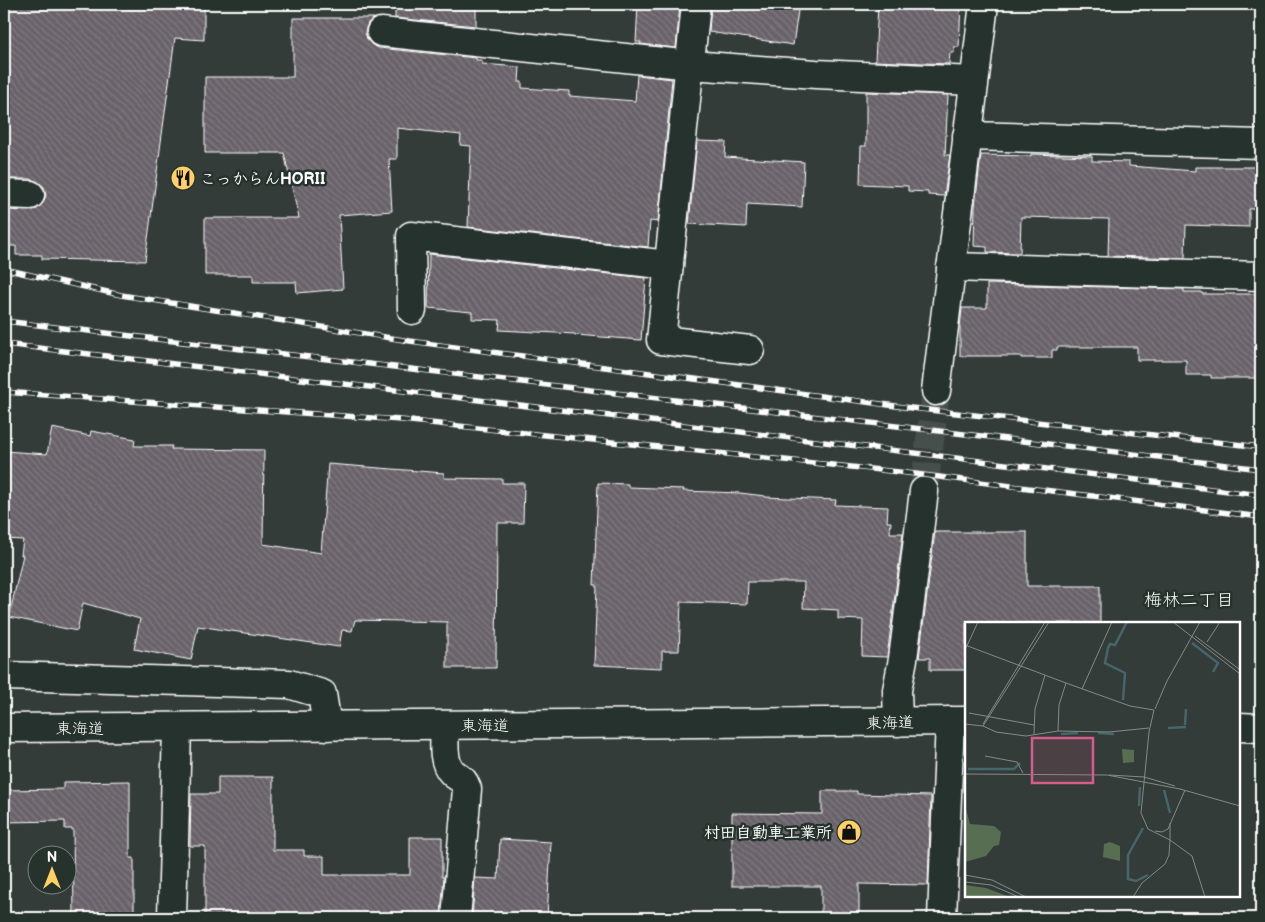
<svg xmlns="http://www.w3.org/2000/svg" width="1265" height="922" viewBox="0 0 1265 922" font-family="'Balsamiq Sans','Klee One',sans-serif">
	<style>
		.building { fill: url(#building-back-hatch); stroke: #fff }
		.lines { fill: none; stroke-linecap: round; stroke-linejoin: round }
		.minor-tunnel { stroke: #47504d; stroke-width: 28; stroke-dasharray: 28 14; stroke-linecap: butt }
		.minor-casing { stroke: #fff; stroke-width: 31 }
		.highway-casing { stroke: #fff; stroke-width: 31 }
		.minor { stroke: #26332d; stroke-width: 28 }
		.highway { stroke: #26332d; stroke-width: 28 }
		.rail-casing { stroke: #fff; stroke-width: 5.5 }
		.rail { stroke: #26332d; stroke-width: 4; stroke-dasharray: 11; stroke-linecap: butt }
		.labels { text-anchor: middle; stroke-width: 5; stroke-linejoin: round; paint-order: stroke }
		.poi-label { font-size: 16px; font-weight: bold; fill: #fff; stroke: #26332d; text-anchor: start }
		.street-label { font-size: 16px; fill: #fff; stroke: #26332d }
		.neighbourhood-label { font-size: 18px; fill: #fff; stroke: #26332d }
		.inset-river { fill: none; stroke: #46666c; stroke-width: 2.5 }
		.inset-road { fill: none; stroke: #858a88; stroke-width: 1 }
		.view { fill: #d45d8c; fill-opacity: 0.15; stroke: #d45d8c; stroke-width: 2.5 }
		.inset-edge { fill: none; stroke: #fff; stroke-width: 2.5 }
	</style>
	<defs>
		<pattern id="building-back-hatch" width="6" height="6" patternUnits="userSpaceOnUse" patternTransform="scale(1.25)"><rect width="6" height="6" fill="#69626a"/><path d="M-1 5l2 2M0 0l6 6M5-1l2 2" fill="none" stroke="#807a80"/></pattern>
	</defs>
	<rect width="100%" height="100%" fill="#333c39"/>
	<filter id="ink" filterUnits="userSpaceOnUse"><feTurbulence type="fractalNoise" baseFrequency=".02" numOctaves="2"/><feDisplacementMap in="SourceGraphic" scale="10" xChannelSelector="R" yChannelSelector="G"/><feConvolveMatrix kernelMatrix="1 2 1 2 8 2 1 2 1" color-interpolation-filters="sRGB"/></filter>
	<g filter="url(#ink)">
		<g class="building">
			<path d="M4,4H204V40L175,38L145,261L42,259V255H16V246H4V210L29,211L37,209L43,203L46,195L44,187L38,182L31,179H4Z"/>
			<path d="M395,4H476V26L395,18Z"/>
			<path d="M638,4H680L676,48L640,44L641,42H636Z"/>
			<path d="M711,4H799L793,45L709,32Z"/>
			<path d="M878,4H961L959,47H954V53H950L949,64L875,61Z"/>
			<path d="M293,18H374L368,23L365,31L367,39L372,45L379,48L476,58V60H482V64L520,67L519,82H522V88L569,91V96L635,101L637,75L672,79L658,222L650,221L648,247L468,227L471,146L460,145L461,135L397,128V159H389L392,211L339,215L343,289L297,293L296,282H253V275H205V218H299L284,153H205V77H293Z"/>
			<path d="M866,92L948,95L945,155H950L944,196L928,195V192L908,191V186L860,184L861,146H866Z"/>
			<path d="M697,141L726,142L725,157L804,162L802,207L747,204L746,227L689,224Z"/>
			<path d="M1031,154L1092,156V161L1129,162V166L1195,171V167H1261V209H1249V227L1186,225L1185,258L1108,256L1109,219L1021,217L1020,253L987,252V247L974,246L975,206L981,155L1031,156Z"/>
			<path d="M429,254L646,278L641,340L575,335V334L499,330L500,320L472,319V312L428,308Z"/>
			<path d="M987,284L1184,289V292H1202V294H1261V326H1257L1256,378H1211V375H1186V360H1137V347H1057V350H1052V358H1021V356H960V328L962,308H987Z"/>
			<path d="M52,428L90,436L91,431L135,439L134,446H172L171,449L264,450L263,544L321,553L328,464L444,473V478L502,479V483H524L523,523H497L496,668H447V622L355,620L352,631L342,630L339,647L198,626L191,660L134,649L140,619L83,603L77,631L9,617L23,555H21L23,540L4,539V451L47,454Z"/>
			<path d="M598,483L628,484V487L684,489L683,491L740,493L765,496V497L836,500L835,505L888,507L887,522H891L890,533H903L887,657L862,656L863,620L838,619V610L803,608L804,582H748L747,604L681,602L679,651H662V668L594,665L597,585H594Z"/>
			<path d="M935,532H1027V586H1100V623H966V670H930V658H919Z"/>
			<path d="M218,777H273V850H304V856H324V875H410V837H442V877H444L441,918H205V846H190L191,794H218Z"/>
			<path d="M130,781V858H134V918H74L73,829H65V821L4,822V790L63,789V782Z"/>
			<path d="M822,791H857V794L931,796L928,885L859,884V918H821V886H732V813L822,814Z"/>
			<path d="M500,839L551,842L547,918H472L475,878L498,879Z"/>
		</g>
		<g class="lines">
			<path class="minor-tunnel" d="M924,491L936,391"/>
			<defs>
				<g id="minor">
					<path d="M696,4L661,340L750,350"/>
					<path d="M381,32L691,65L816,74L974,81"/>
					<path d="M967,136L1261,144"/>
					<path d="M4,194L30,195"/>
					<path d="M951,267L1261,276"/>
					<path d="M412,310L411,236L669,265"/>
					<path d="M936,391L984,4"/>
					<path d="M4,676L289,684L322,694L327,726"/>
					<path d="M898,722L897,690L903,659L924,491"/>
					<path d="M445,725C445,739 441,761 452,772C460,780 462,776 467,789L456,918"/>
					<path d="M172,918L177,727"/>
					<path d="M942,918L950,721"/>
				</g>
				<g id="highway">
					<path d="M1239,727L1261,728"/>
					<path d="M4,728L966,721"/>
				</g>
			</defs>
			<use href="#minor" class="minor-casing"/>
			<use href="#highway" class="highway-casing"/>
			<use href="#minor" class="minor"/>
			<use href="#highway" class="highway"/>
			<defs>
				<g id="rail">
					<path d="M4,269L121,295L410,341L911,408L1261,447"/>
					<path d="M4,321L1261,469"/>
					<path d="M4,344L404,391L1261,495"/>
					<path d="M4,392L401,420L899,472L1261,517"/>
				</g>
			</defs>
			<use href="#rail" class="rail-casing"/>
			<use href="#rail" class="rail"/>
		</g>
	</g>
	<defs>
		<symbol id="restaurant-disc" viewBox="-11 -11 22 22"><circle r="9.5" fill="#ffd166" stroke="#26332d"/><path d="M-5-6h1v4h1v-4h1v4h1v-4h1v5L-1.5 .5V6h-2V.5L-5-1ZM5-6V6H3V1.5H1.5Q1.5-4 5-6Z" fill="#111"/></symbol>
		<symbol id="shop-disc" viewBox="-11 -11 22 22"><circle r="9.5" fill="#ffd166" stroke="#26332d"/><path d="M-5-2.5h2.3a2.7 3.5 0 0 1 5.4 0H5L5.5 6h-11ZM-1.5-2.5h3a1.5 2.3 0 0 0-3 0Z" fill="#111"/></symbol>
	</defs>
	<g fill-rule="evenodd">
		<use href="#restaurant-disc" x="169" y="164" width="28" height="28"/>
		<use href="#shop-disc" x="835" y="818" width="28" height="28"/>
	</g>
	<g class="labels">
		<g class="poi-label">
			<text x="200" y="184">こっからんHORII</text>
			<text x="832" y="838" text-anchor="end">村田自動車工業所</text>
		</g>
		<g class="street-label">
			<text transform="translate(890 722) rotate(-1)" y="6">東海道</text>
			<text x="485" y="731">東海道</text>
			<text x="80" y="734">東海道</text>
		</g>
		<g class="neighbourhood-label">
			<text x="1189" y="606">梅林二丁目</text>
		</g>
	</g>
	<g transform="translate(965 622)">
		<rect width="275" height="275" fill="#333c39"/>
		<path d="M145,220L155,224V239L138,235L139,222Z" fill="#586e52"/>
		<path d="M0,183L5,202L29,204L36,210L34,223L29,224L21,234L0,240ZM0,263L21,266L45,275H0Z" fill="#586e52"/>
		<path d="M157,127L169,128V140L158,141Z" fill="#586e52"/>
		<path class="inset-river" d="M227,21L253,41L248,50M158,78L160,51L140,41L143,26L145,22L150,23L162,0M220,103L221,87M203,106L221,105M133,111L149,112M96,112L113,111M3,147H49L55,141M199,168L205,191M174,184L175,165M178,206L163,233V257L171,259L183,253"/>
		<path class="inset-road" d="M208,0L275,52M230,14L274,47M242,20L255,0M0,23L101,61M0,28L13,0M117,67L147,0M190,87L202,59L235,0M4,91L69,103M0,102L18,104M18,102L80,0M18,104L84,0M18,104L31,110L61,114L93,109L94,83L101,61L165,84L189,88L184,110L176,191L183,207L205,218L204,233L200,242L177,261L168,275M93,109L144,110L184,106M69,112L70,87L80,53M20,134L52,140L58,151M0,152L142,153L215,167L275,184M144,153L179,155L210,164M205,201V218L227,234L240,275M190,209L197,210L203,207L220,168M0,253L27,258L61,275M0,260L26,263L54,275"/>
		<path class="view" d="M67,116H128V161H67Z"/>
		<rect width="275" height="275" class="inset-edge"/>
	</g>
	<rect width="1265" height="922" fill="none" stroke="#26332d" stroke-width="20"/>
	<rect x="10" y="10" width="1245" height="902" fill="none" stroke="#fff" stroke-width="2" filter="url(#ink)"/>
	<g transform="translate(52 870)"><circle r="24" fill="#26332d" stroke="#7d8581"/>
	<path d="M0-4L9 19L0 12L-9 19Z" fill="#ffd166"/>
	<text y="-8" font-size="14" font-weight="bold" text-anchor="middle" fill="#ffffff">N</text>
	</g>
</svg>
